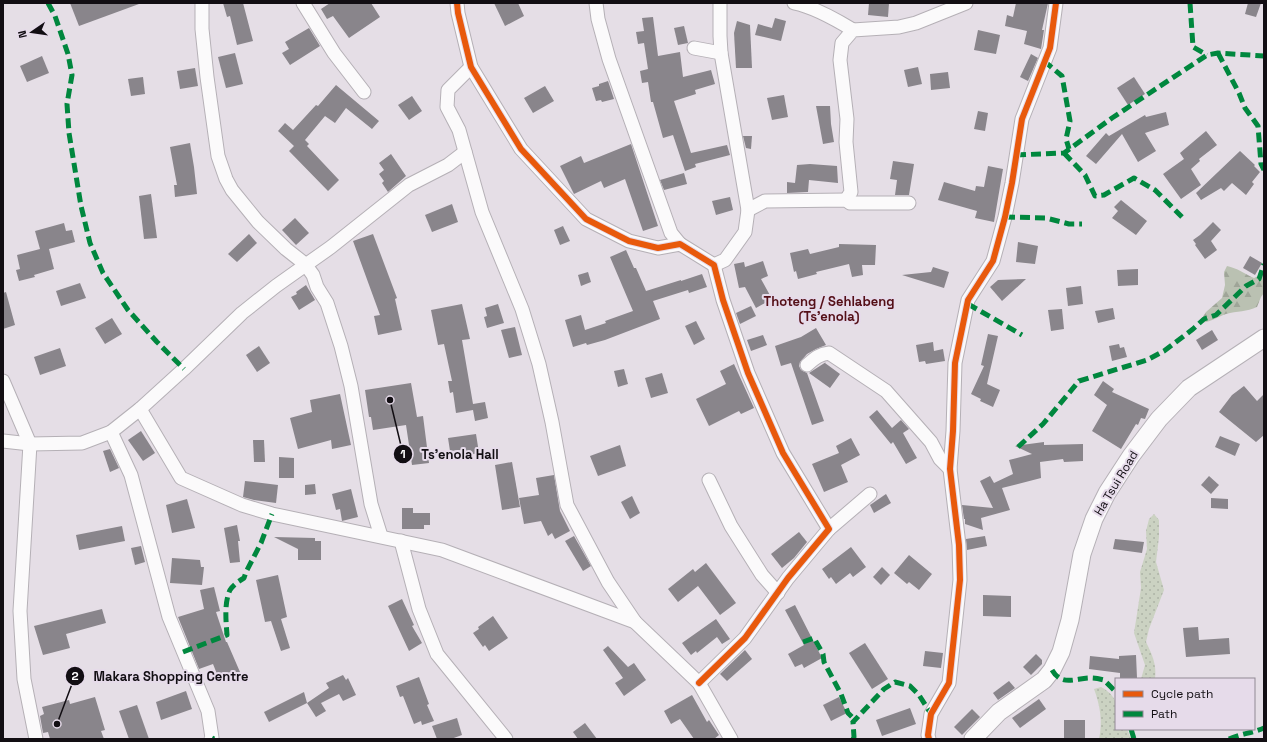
<svg xmlns="http://www.w3.org/2000/svg" width="1267" height="742" viewBox="0 0 1267 742" font-family="'Space Grotesk',sans-serif">
	<style>
		.grass { fill: url(#grass-dots) }
		.forest { fill: url(#forest-firs) }
		.building { fill: #89858b }
		.lines { fill: none; stroke-linecap: round; stroke-linejoin: round }
		.minor-casing { stroke: #b5b0b6; stroke-width: 15 }
		.tertiary-casing { stroke: #b5b0b6; stroke-width: 19 }
		.minor { stroke: #fbfafb; stroke-width: 13 }
		.tertiary { stroke: #fbfafb; stroke-width: 17 }
		.quiet { stroke: #00873e; stroke-width: 5; stroke-dasharray: 10 5; stroke-linecap: butt }
		.cycleway-casing { stroke: #e6dbea; stroke-width: 8 }
		.cycleway { stroke: #e8590c; stroke-width: 6 }
		.labels { text-anchor: middle; stroke-width: 4; stroke-linejoin: round; paint-order: stroke }
		.street-label { font-size: 12px; fill: #120e13; stroke: #e6dbea }
		.neighbourhood-label { font-size: 13px; font-weight: bold; fill: #540f17; stroke: #e6dbea }
		.leader { fill: none; stroke: #120e13; stroke-width: 1.5 }
		.callout-dot { fill: #120e13; stroke: #e6dbea; stroke-width: 1.5 }
		.mark-label { font-size: 12px; text-anchor: middle; font-weight: bold; fill: #fff }
		.callout-label { font-size: 13px; text-anchor: middle; font-weight: bold; fill: #120e13; stroke: #e6dbea; stroke-width: 4; stroke-linejoin: round; paint-order: stroke }
	</style>
	<defs>
		<pattern id="grass-dots" width="8" height="8" patternUnits="userSpaceOnUse"><rect width="8" height="8" fill="#cbd2c2"/><path d="M2 2h.1M6 6h.1" fill="none" stroke="#adb3a6" stroke-width="1.8" stroke-linecap="round"/></pattern>
		<pattern id="forest-firs" width="22" height="20" patternUnits="userSpaceOnUse"><rect width="22" height="20" fill="#bac1b2"/><path d="M5 1l3.5 6h-7zM16 11l3.5 6h-7z" fill="#9fa598"/></pattern>
	</defs>
	<rect width="100%" height="100%" fill="#e5dee6"/>
	<g class="grass">
		<path d="M1154,514L1159,520V537L1156,562L1164,590L1149,629L1146,642C1152,654 1157,665 1155,679H1141L1145,665L1134,633L1141,588L1140,572L1147,549L1146,531L1149,519Z"/>
		<path d="M1101,687C1121,698 1116,709 1116,729H1127L1131,739H1099C1103,722 1100,705 1094,689Z"/>
	</g>
	<path class="forest" d="M1227,266C1237,268 1245,274 1254,278L1264,273V293L1261,297L1257,307C1247,312 1237,311 1226,314C1217,317 1209,323 1199,323L1206,312L1222,298L1225,285L1224,272Z"/>
	<g class="building">
		<path d="M70,3H138L139,4L79,26Z"/>
		<path d="M223,3H243L253,41L237,45L230,16L227,17Z"/>
		<path d="M330,3H371L380,17L349,38L333,16L327,19L321,9Z"/>
		<path d="M494,3H518L524,16L505,26Z"/>
		<path d="M869,3H889L888,17L868,15Z"/>
		<path d="M1016,3H1048L1042,30H1044L1041,49L1024,44L1027,31L1005,26L1007,15L1013,17Z"/>
		<path d="M1248,3H1261L1256,17L1245,14Z"/>
		<path d="M653,17L658,56L680,52L683,77L711,70L715,84L695,90L696,94L674,101L691,153L727,145L730,155L695,164L696,167L685,171L673,135L663,138L653,102H651L648,82L642,83L640,71L648,69L644,43L638,44L636,32L644,31L642,18Z"/>
		<path d="M775,18L786,21L781,41L755,35L758,24L772,28Z"/>
		<path d="M737,21L750,25L752,68H736L734,33Z"/>
		<path d="M684,26L688,43L678,45L674,28Z"/>
		<path d="M309,28L320,46L290,65L282,53L289,49L285,42Z"/>
		<path d="M978,30L1000,35L996,54L974,50Z"/>
		<path d="M235,53L243,84L226,88L218,57Z"/>
		<path d="M1031,54L1038,58L1028,81L1020,77Z"/>
		<path d="M42,56L49,73L27,82L20,66Z"/>
		<path d="M918,67L922,84L908,87L904,70Z"/>
		<path d="M195,68L198,86L180,89L177,71Z"/>
		<path d="M948,72L950,88L931,90L930,74Z"/>
		<path d="M143,77L145,94L131,96L128,79Z"/>
		<path d="M1134,77L1145,94L1128,105L1117,88Z"/>
		<path d="M608,81L614,99L602,102L601,100L596,101L592,88L599,86V84Z"/>
		<path d="M336,85L379,121L372,129L346,108L335,123L325,116L305,140L309,144L307,146L339,180L328,191L289,151L294,146L278,131L285,123L293,130L316,105L318,106Z"/>
		<path d="M545,86L554,101L533,113L524,98Z"/>
		<path d="M784,95L788,117L772,120L767,98Z"/>
		<path d="M412,96L422,111L409,120L398,105Z"/>
		<path d="M816,106H830L831,124L834,142L823,144Z"/>
		<path d="M978,111L988,113L985,131L974,129Z"/>
		<path d="M1166,112L1169,125L1145,133L1156,151L1138,162L1122,134L1096,164L1086,156L1106,133L1109,136L1145,115L1146,117Z"/>
		<path d="M1206,131L1217,145L1199,159L1200,161L1191,169L1201,185L1181,199L1163,174L1184,159L1180,153Z"/>
		<path d="M743,136H752L751,149L746,148Z"/>
		<path d="M190,143L194,167L197,194L175,197L174,185H177L170,147Z"/>
		<path d="M631,144L658,226L643,231L625,179L604,188L601,181L574,194L560,166L581,156L584,163Z"/>
		<path d="M1240,151L1255,165L1254,166L1260,172L1252,182L1254,184L1246,195L1232,183L1224,191L1221,188L1201,200L1196,193Z"/>
		<path d="M391,154L406,176L388,192L382,183L384,181L379,174L384,170L379,163Z"/>
		<path d="M893,161L914,164L909,195H895L897,180L890,179Z"/>
		<path d="M810,164L837,166L838,183L809,180L808,192L787,193V182L795,183L797,165Z"/>
		<path d="M988,166L1003,169L994,222L975,218L977,211L938,200L944,182L975,191L976,186L984,187Z"/>
		<path d="M684,173L687,184L664,190L660,180Z"/>
		<path d="M151,194L157,238L144,239L139,196Z"/>
		<path d="M730,197L733,210L716,215L712,201Z"/>
		<path d="M1121,200L1147,221L1136,235L1112,218L1118,211L1114,207Z"/>
		<path d="M452,204L458,222L432,232L425,215Z"/>
		<path d="M295,218L309,233L296,245L282,230Z"/>
		<path d="M1213,222L1221,230L1211,241L1217,250L1205,259L1195,245L1196,244L1193,240L1200,235Z"/>
		<path d="M64,223L66,231L72,230L75,242L49,249L54,269L34,275L35,277L19,281L16,270L20,269L17,255L40,249L35,231Z"/>
		<path d="M563,226L570,241L560,245L554,230Z"/>
		<path d="M249,234L257,243L237,262L228,254Z"/>
		<path d="M373,234L397,298L395,299L402,330L378,335L374,316L380,315L353,241Z"/>
		<path d="M1018,242L1038,246L1035,264L1016,262Z"/>
		<path d="M839,244L876,245L875,265H862L863,275L852,277L849,264L816,272L817,274L798,279L796,271L794,272L790,253L808,249L810,254L839,247Z"/>
		<path d="M626,250L634,268H636L646,291L681,280V281L702,274L707,287L689,293L688,290L653,301L660,319L605,340L587,345L586,343L573,347L565,320L581,315L585,330L606,323L605,321L633,311L610,257Z"/>
		<path d="M1250,256L1262,263L1255,275L1243,268Z"/>
		<path d="M763,261L768,276L761,279L772,299L756,308L745,287L739,288L734,264L744,262L745,267Z"/>
		<path d="M933,267L949,272L944,288L902,275L931,272Z"/>
		<path d="M1138,269V285L1118,286L1117,270Z"/>
		<path d="M588,272L591,282L581,286L578,275Z"/>
		<path d="M1026,279L1002,301L990,287L998,280Z"/>
		<path d="M80,283L86,298L61,306L56,291Z"/>
		<path d="M306,285L315,300L299,310L291,297L297,294L296,292Z"/>
		<path d="M1081,286L1083,304L1068,306L1066,288Z"/>
		<path d="M6,292L15,325L3,329V293Z"/>
		<path d="M462,304L470,339L462,340L473,404L485,402L488,418L475,421L473,410L456,413L453,392L450,393L448,381H452L444,344L438,345L431,310Z"/>
		<path d="M498,304L504,323L487,328L484,317L487,316L485,308Z"/>
		<path d="M751,306L756,316L740,324L736,313Z"/>
		<path d="M1113,308L1115,319L1098,323L1095,311Z"/>
		<path d="M1062,309L1064,329L1051,331L1048,310Z"/>
		<path d="M112,318L122,334L105,344L95,328Z"/>
		<path d="M696,321L705,339L694,345L685,326Z"/>
		<path d="M515,327L522,355L509,358L501,330Z"/>
		<path d="M816,328L826,345L816,349L807,354L800,362L799,366L801,370L807,373L824,421L812,425L791,363L781,366L775,346L801,337Z"/>
		<path d="M1212,330L1218,340L1202,350L1196,340Z"/>
		<path d="M988,334L998,336L987,384L1000,390L993,407L980,401L981,399L971,394L984,366L981,365Z"/>
		<path d="M763,335L767,345L751,351L747,340Z"/>
		<path d="M933,342L934,351L943,349L945,361L926,364L925,361L919,362L916,345Z"/>
		<path d="M1119,344L1120,348L1124,347L1127,357L1112,361L1109,346Z"/>
		<path d="M259,346L270,363L257,372L246,355Z"/>
		<path d="M60,348L66,366L40,375L34,357Z"/>
		<path d="M826,362L825,363L840,374L830,388L809,373Z"/>
		<path d="M734,364L754,408L741,414L739,411L709,426L696,399L726,384L720,371Z"/>
		<path d="M624,369L628,384L618,387L614,371Z"/>
		<path d="M662,373L668,393L651,398L645,378Z"/>
		<path d="M1103,381L1114,389L1112,392L1149,409L1145,419L1141,418L1138,425L1136,424L1121,449L1092,431L1107,405L1094,395Z"/>
		<path d="M411,383L417,417L423,416L429,463L412,465L406,425L373,430L371,417H369L365,390Z"/>
		<path d="M1244,386L1257,401L1264,394V435L1256,442L1219,412L1232,395Z"/>
		<path d="M340,394L351,445L332,449L331,440L298,449L290,418L312,412L310,400Z"/>
		<path d="M877,410L892,428L901,420L909,429L903,433L917,458L906,464L893,442L891,444L869,417Z"/>
		<path d="M141,431L155,453L143,461L128,440Z"/>
		<path d="M476,434L479,453L463,456L462,450L450,451L448,438Z"/>
		<path d="M1220,436L1240,444L1235,456L1215,447Z"/>
		<path d="M851,438L860,455L841,465L848,482L824,492L812,464L839,453L836,446Z"/>
		<path d="M253,440H264L265,462H254Z"/>
		<path d="M1044,442V445L1083,444V461L1064,462L1063,459L1040,462L1041,478L1002,488L1010,510L981,518L983,530L965,524V519H964L962,505L993,508L980,481L990,476L994,483L1013,474L1009,460L1032,454L1015,446Z"/>
		<path d="M620,445L626,466L598,476L590,456Z"/>
		<path d="M110,449L119,468L110,472L103,451Z"/>
		<path d="M279,457L294,458V478H279Z"/>
		<path d="M512,462L520,507L502,510L495,465Z"/>
		<path d="M554,475L560,511L570,531L555,539L552,533L548,536L541,521L524,524L519,498L539,495L536,478Z"/>
		<path d="M1209,476L1219,485L1211,494L1201,485Z"/>
		<path d="M245,481L278,485L276,503L254,500L243,497Z"/>
		<path d="M315,484L316,494L305,495V485Z"/>
		<path d="M351,489L358,517L342,521L340,509L336,510L332,494Z"/>
		<path d="M886,494L891,503L874,513L870,505Z"/>
		<path d="M632,496L640,513L630,519L621,502Z"/>
		<path d="M1211,498L1228,499V509L1211,508Z"/>
		<path d="M187,499L195,528L172,533L166,505Z"/>
		<path d="M402,508H413V513H430V525H424V529H402Z"/>
		<path d="M237,525L240,541H238L240,562L230,563L224,528Z"/>
		<path d="M122,526L125,541L79,550L76,535Z"/>
		<path d="M799,532L807,542L794,558L782,568L771,554Z"/>
		<path d="M574,536L591,566L583,571L565,541Z"/>
		<path d="M985,536L987,546L967,550L966,539Z"/>
		<path d="M274,537L315,538V541H321V560H298V549Z"/>
		<path d="M1115,539L1144,542L1142,553L1113,549Z"/>
		<path d="M141,546L145,562L135,565L131,548Z"/>
		<path d="M851,547L866,567L853,577L850,573L836,584L831,577L829,579L822,569Z"/>
		<path d="M909,555L932,574L919,590L909,582L907,584L894,573Z"/>
		<path d="M172,558L200,560L201,567H204L202,585L170,583Z"/>
		<path d="M706,563L736,603L720,615L698,586L678,602L668,589L693,569L695,572Z"/>
		<path d="M882,567L890,575L881,585L873,577Z"/>
		<path d="M278,575L287,617L281,619L290,648L281,651L271,621L265,622L256,580Z"/>
		<path d="M214,587L220,611L216,612L226,642H227L240,672L222,679L219,673L217,674L213,664L199,669L178,617L204,609L200,590Z"/>
		<path d="M983,595L1011,596V617L983,616Z"/>
		<path d="M402,599L414,625L412,626L422,643L409,651L388,606Z"/>
		<path d="M795,605L822,658L804,668L802,664L795,667L788,654L804,645L785,610Z"/>
		<path d="M102,609L106,623L66,634L70,648L43,655L34,626Z"/>
		<path d="M493,616L508,638L489,651L485,645L483,647L473,633L479,629L478,627Z"/>
		<path d="M716,619L730,639L722,644L717,637L697,653L696,651L691,655L682,643Z"/>
		<path d="M1198,627L1199,640L1229,638L1230,654L1186,657L1183,628Z"/>
		<path d="M865,643L888,679L872,689L849,653Z"/>
		<path d="M608,646L628,667L634,663L646,680L624,696L615,683L623,678L603,650Z"/>
		<path d="M745,650L752,659L727,681L720,674Z"/>
		<path d="M925,651L943,653L941,668L923,666Z"/>
		<path d="M1036,654L1042,660V664L1031,675L1023,667Z"/>
		<path d="M1136,655L1137,678L1120,679V673L1089,669L1090,656L1119,659V656Z"/>
		<path d="M343,675L346,680L348,678L356,695L343,701L339,694L321,703L326,711L316,717L307,703L329,688L326,683Z"/>
		<path d="M419,677L429,704L427,705L434,721L422,725L421,721L414,724L403,696L400,697L396,686Z"/>
		<path d="M1009,681L1015,688L998,700L993,693Z"/>
		<path d="M186,691L192,709L161,720L156,702Z"/>
		<path d="M304,692L307,703L269,722L264,712Z"/>
		<path d="M692,695L707,722L709,720L719,735L714,739H694L680,719L671,724L664,711Z"/>
		<path d="M95,697L105,730L101,731L104,739H50L48,732L43,733L40,716L44,714L42,707L69,700L70,704Z"/>
		<path d="M839,697L847,713L831,721L823,705Z"/>
		<path d="M1039,699L1046,709L1020,728L1012,718Z"/>
		<path d="M137,705L149,739H129L119,711Z"/>
		<path d="M910,708L916,724L882,736L876,720Z"/>
		<path d="M972,709L980,717L962,735L954,727Z"/>
		<path d="M457,718L462,735L451,739H437L432,726Z"/>
		<rect x="1064" y="720" width="21" height="19"/>
		<path d="M585,723L597,739H578L573,732Z"/>
	</g>
	<g class="lines">
		<defs>
			<g id="minor">
				<path d="M202,3V29L207,77L218,156L226,179L232,190L258,222L286,249L305,264L313,275L317,287L327,303L341,346L351,386L371,504L381,536"/>
				<path d="M303,3L334,53L364,92"/>
				<path d="M457,3L458,13L471,67L521,149L586,219L629,241L658,248L680,244L714,265L723,300L748,373L783,453L829,529L788,578L745,638L699,683"/>
				<path d="M596,3L598,19L609,59L671,233L680,244"/>
				<path d="M794,3C814,7 835,19 853,30"/>
				<path d="M694,48L721,53"/>
				<path d="M471,67L448,90L447,107L459,130L482,212L522,309L539,364L552,422L567,505L608,582L635,622"/>
				<path d="M846,200L851,192L846,142L847,119L840,60L842,43L853,30L899,27L916,23L966,3"/>
				<path d="M748,210L765,201L846,200L850,203H909"/>
				<path d="M714,265L725,260L745,232L748,210L721,53L720,36V3"/>
				<path d="M807,365C814,359 819,354 829,353L886,391L931,442L940,459L950,469"/>
				<path d="M3,381L30,444L20,611L24,679L36,739"/>
				<path d="M140,409L181,478L242,505L272,514L442,550L635,622L699,683L731,739"/>
				<path d="M111,432L131,475L169,617L208,711L212,738L211,739"/>
				<path d="M3,441L30,444L82,443L111,432L140,409L184,369L242,313L276,286L331,247L409,185L448,165L465,152"/>
				<path d="M709,480L731,526L762,575L778,593"/>
				<path d="M829,529L870,494"/>
				<path d="M401,541L419,609L437,654L506,739"/>
				<path d="M929,739L928,735L931,714L949,683L960,580L959,545L950,469L953,431L955,363L968,300L993,261L1005,217L1012,183L1022,119L1050,48L1056,3"/>
			</g>
			<path id="tertiary" d="M973,739L999,712L1044,680L1052,670L1061,652L1070,620L1082,554L1094,519L1107,493L1131,456L1159,419L1189,388L1264,338"/>
		</defs>
		<use href="#minor" class="minor-casing"/>
		<use href="#tertiary" class="tertiary-casing"/>
		<use href="#minor" class="minor"/>
		<use href="#tertiary" class="tertiary"/>
		<g class="quiet">
			<path d="M48,3L55,16L68,54L72,75L67,104L69,133L81,206L90,243L103,273L128,310L157,342L184,369"/>
			<path d="M1190,3L1193,47L1207,55"/>
			<path d="M1218,53L1239,93L1245,108L1258,126L1261,164L1264,170"/>
			<path d="M1044,61L1062,76L1070,121L1066,139L1069,149"/>
			<path d="M1064,153L1085,175L1095,196L1104,195L1134,178L1155,190L1182,217"/>
			<path d="M1016,155L1064,153L1112,118L1207,55L1218,53L1264,56"/>
			<path d="M1005,217L1046,218L1069,224H1082"/>
			<path d="M968,304L1022,335"/>
			<path d="M1018,447L1043,424L1079,381L1147,360L1164,351L1193,329L1204,319L1216,315L1246,286L1259,279L1264,264"/>
			<path d="M803,642L814,638L823,654L824,662L841,694L848,713L853,718V722"/>
			<path d="M183,652L227,635C226,621 224,603 230,590C233,585 239,581 244,578L246,572L261,543L272,514"/>
			<path d="M1052,670C1062,687 1075,678 1091,678C1095,678 1100,679 1104,680L1116,692"/>
			<path d="M1131,729L1134,739"/>
			<path d="M212,738L214,739"/>
			<path d="M853,739L854,737L853,722L884,689L895,682L910,686L919,695L931,714"/>
			<path d="M1229,739C1240,734 1252,733 1264,728"/>
		</g>
		<defs>
			<g id="cycleway">
				<path d="M457,3L458,13L471,67L521,149L586,219L629,241L658,248L680,244L714,265L723,300L748,373L783,453L829,529L788,578L745,638L699,683"/>
				<path d="M929,739L928,735L931,714L949,683L960,580L959,545L950,469L953,431L955,363L968,300L993,261L1005,217L1012,183L1022,119L1050,48L1056,3"/>
			</g>
		</defs>
		<use href="#cycleway" class="cycleway-casing"/>
		<use href="#cycleway" class="cycleway"/>
	</g>
	<g class="labels">
		<g class="street-label">
			<text transform="translate(1116 483) rotate(-59)" y="4">Ha Tsui Road</text>
		</g>
		<g class="neighbourhood-label">
			<text x="829" y="306">Thoteng / Sehlabeng<tspan x="829" dy="15">(Ts'enola)</tspan></text>
		</g>
	</g>
	<path class="leader" d="M390 400L403 454M57 724L75 676"/>
	<g class="callout-dot">
		<circle cx="390" cy="400" r="4"/>
		<circle cx="57" cy="724" r="4"/>
		<circle cx="403" cy="454" r="10"/>
		<circle cx="75" cy="676" r="10"/>
	</g>
	<g class="mark-label">
		<text x="403" y="458">1</text>
		<text x="75" y="680">2</text>
	</g>
	<g class="callout-label">
		<text x="460" y="459">Ts'enola Hall</text>
		<text x="171" y="681">Makara Shopping Centre</text>
	</g>
	<rect width="1267" height="742" fill="none" stroke="#120e13" stroke-width="8"/>
	<rect x="1115" y="678" width="140" height="52" fill="#e6dbea" stroke="#918994"/>
	<rect x="1123" y="691" width="20" height="6" fill="#e8590c" stroke="#918994"/>
	<text x="1151" y="698" font-size="12" fill="#120e13">Cycle path</text>
	<rect x="1123" y="711" width="20" height="6" fill="#00873e" stroke="#918994"/>
	<text x="1151" y="718" font-size="12" fill="#120e13">Path</text>
	<g transform="translate(32 32) rotate(257)" stroke="#e6dbea" stroke-width="3" paint-order="stroke">
	<path d="M0-3L7 15L0 10L-7 15Z" fill="#120e13"/>
	<text y="-6" font-size="11" font-weight="bold" text-anchor="middle" fill="#120e13">N</text>
	</g>
</svg>
